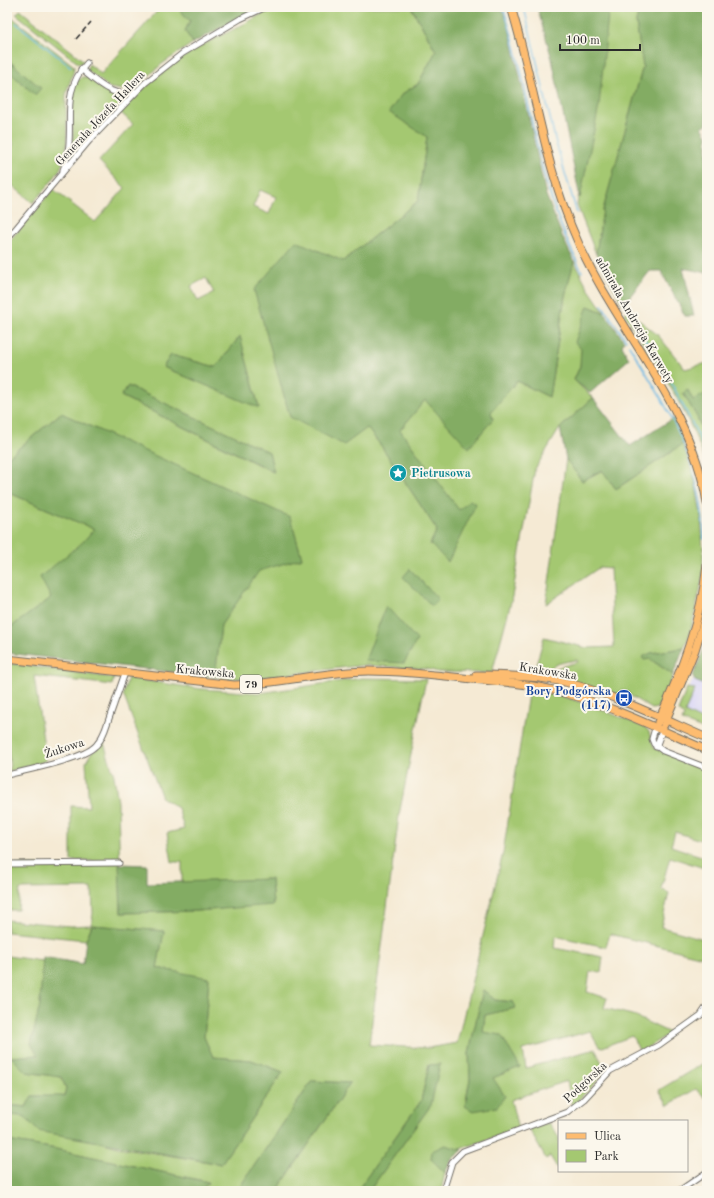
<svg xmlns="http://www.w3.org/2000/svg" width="714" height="1198" viewBox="0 0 714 1198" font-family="'Old Standard TT',serif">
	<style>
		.built { fill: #d9d6f7 }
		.green { fill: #a4c871; stroke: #687a4e; fill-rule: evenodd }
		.forest { fill: #83ac63; stroke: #576c47 }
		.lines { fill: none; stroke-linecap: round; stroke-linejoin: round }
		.stream { stroke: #6bb9e5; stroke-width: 1.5 }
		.minor-casing { stroke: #726e66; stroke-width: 7 }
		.major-casing { stroke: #726e66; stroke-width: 9 }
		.minor { stroke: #fff; stroke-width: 5 }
		.major { stroke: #fdbc70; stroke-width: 7 }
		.rail { stroke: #2b2b2b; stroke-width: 1.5; stroke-dasharray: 6 3; stroke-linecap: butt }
		.labels { text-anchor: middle; stroke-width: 4; stroke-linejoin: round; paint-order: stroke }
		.shield { fill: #fbf7ec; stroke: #696865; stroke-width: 1 }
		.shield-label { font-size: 11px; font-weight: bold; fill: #2b2b2b }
		.street-label { font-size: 12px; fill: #2b2b2b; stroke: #fbf7ec }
		.culture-label { font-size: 12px; font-weight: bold; fill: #0d838f; stroke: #fbf7ec; text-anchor: start }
		.transit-label { font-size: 12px; font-weight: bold; fill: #164399; stroke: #fbf7ec; text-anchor: end }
	</style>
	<rect width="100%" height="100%" fill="#fbf7ec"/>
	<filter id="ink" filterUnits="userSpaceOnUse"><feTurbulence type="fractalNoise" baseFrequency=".025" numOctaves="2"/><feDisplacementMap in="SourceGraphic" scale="8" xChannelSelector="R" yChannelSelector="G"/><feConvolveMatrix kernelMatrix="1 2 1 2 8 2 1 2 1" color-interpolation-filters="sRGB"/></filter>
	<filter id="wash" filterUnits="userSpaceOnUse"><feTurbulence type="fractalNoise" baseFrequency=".012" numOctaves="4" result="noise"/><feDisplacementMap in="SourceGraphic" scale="16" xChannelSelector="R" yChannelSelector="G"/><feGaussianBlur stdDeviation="0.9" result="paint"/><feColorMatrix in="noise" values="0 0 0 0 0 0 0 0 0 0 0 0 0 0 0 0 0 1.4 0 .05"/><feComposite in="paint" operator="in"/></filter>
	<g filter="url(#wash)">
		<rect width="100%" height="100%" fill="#f5ead4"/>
		<path class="built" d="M693,680L707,686V723L685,712L692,688H689Z"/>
		<g class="green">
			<path d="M161,7H177L190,21L185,31L193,43L162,64L142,82L129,89L123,90L110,88L88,71L87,69L89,64L101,74Z"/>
			<path d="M272,7H414L412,9L436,51L418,84L402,94L427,137L418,201L343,261L367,428L382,447L437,530L430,544L459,511L400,430L425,400L490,412L517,381L549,397L565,296L574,261L588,288L605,313L588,306L580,366L574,380L593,398L560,428L535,469L511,602L492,673L438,672L427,669L365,665L248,679L215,677L221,625L259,570L302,558L290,518L61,413L7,458V244L53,189L95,222L125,188L99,161L133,124L120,112C143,88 168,66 196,49C221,34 249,24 272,7ZM260,190L276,197L269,214L253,207ZM206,278L214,293L198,301L191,286ZM240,337L259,407L163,367L171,355L216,367ZM128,386L269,452L273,472L121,396Z"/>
			<path d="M605,7H640L636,22L643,66L603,210L596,254L577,205L608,15Z"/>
			<path d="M20,10L84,61L79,64L16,14Z"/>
			<path d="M13,18L74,66C74,76 67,86 66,96C65,119 71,147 60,169C53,181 42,192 33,203L7,181V151L14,144L7,138V24Z"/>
			<path d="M82,77H87L106,92L124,96L126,98L69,162C70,153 73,143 73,134C73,118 66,87 82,77Z"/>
			<path d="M627,311L658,335L685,369L707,363V393L693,400L683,393L697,417L707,443V467C689,410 656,363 624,313Z"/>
			<path d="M683,444L695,480L701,516L703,550V573L700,590L690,633L684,648L651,653L650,659L673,675L663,702H661L657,708L652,709L629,695L628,692L621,690L619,695L548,676L552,671L559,667L578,662L577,660C564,662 551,663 543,675L533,676L544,637L587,648L614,647L610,568L600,567L546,604L566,459L582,481L603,470L616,489Z"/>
			<path d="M7,492L94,529L83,542L51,598L7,630Z"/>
			<path d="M7,663L114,678L112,685L34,676L46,761L10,771L7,732Z"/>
			<path d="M128,678L202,689L260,693L362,678L426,679L399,815L369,1045L428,1048L457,1043L503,853L529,688C570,696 608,712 646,728L649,732L654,748L707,770V842L675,832L671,846L707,858V869L670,857L661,889L669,893L661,927L707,940V958L610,934L606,947L555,936L554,948L603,957L601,973L590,971L587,992L607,998L604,1008L632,1015L670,1033L640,1052L632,1036L600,1048L590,1031L523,1050L526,1068L595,1049L606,1071L572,1107L567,1081L511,1100L518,1129L431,1159L445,1173L441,1191H369L431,1105L429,1065L421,1101L357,1191H277L350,1083L312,1081L237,1191H202L208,1182L51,1148L7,1141V1115L24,1116L30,1122L118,1147L221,1164L283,1072L251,1060L213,1057L204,1037L209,979L157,968L164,931L92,925L86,940L7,932V920L70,926L91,925L93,913L92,888L20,889L18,910H7V865L93,866V861H71V806L89,807L86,762L91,753L104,743L114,775L118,802L121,913L197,911L273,904L271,879L182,883V862H172L167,833L184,829L178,808L162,798L123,694ZM483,990L495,1000L513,1002L515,1008L485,1015L483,1032L493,1078L465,1106L470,1079L469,1053Z"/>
			<path d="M687,688L695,689L685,712L707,723V731L682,721L684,716L678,711Z"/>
			<path d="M7,956L43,961L40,1005L36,1023L38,1055L11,1057L26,1072L61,1077L66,1088L64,1097L32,1096L26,1107L7,1105Z"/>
			<path d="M707,1061V1099L696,1089L668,1105L659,1090Z"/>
			<path d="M549,1123L559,1138V1171L550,1156L546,1159L529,1129Z"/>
		</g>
		<g class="forest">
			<path d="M177,7H259L193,43L185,31L190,21Z"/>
			<path d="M414,7H438L439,9L442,7H501L508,23L546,195L563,238L574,261L565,296L549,397L517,381L491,412L493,419L469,448L425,400L400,430L459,510L470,500L476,504L448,562L430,544L437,530L382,447L367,428L344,445L290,417L254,290L296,241L343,261L418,201L427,137L389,112L402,94L418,84L436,51L412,8Z"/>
			<path d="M537,7H605L608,15L599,106L580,198L552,59Z"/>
			<path d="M640,7H707V124L702,127L707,135V273L683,268L694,316H685L661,271H650L623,305L596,254L603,210L643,66L636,22Z"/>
			<path d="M7,59L41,88L35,95L7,70Z"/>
			<path d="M588,306L605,313L624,341L622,346L629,359L590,393L574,380L580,366L581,349L575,342Z"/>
			<path d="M240,336L259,408L163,367L171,355L216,367Z"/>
			<path d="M128,386L269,452L274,472L121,396Z"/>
			<path d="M688,390L693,400L707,393V443L697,417L683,393Z"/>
			<path d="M593,398L630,446L674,418L686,442L616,489L602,470L582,481L566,459L560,428Z"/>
			<path d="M61,413L290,517L302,558L259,571L221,625L215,677L7,653V630L51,598L40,577L83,542L94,529L7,492V458Z"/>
			<path d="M410,569L438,599L432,606L403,577Z"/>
			<path d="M386,606L417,640L404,663L365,661Z"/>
			<path d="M707,641V686L695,681L693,676Z"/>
			<path d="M684,648L673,675L650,659L644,660L642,657L651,653Z"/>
			<path d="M119,864L147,865V883L271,879L273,905L196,911L121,913Z"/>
			<path d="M92,925L164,931L157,968L209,978L204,1037L213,1057L251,1060L283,1072L221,1164L38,1131L24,1116L7,1115V1105L26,1107L32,1096H64L66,1088L61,1077L26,1072L11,1057L38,1055L31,1044L40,1005L43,957L83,964L86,940Z"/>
			<path d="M483,990L495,1000L513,1002L515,1008L485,1015L483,1032L501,1035L520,1067L493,1078L505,1096L497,1107L473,1111L465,1106L470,1079L469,1053Z"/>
			<path d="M440,1064L431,1105L369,1191H357L421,1101L429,1065Z"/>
			<path d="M312,1081L350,1083L277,1191H237Z"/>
			<path d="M7,1141L51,1148L208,1182L202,1191H7Z"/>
			<path d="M445,1145L463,1150L452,1159L445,1173L431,1159L432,1151Z"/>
		</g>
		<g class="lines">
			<g class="stream">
				<path d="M503,7C523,64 530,124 546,181C555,212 567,243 582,272"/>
				<path d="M524,7L556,143L577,213"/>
				<path d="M16,23L71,67"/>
				<path d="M602,305L626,340"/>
				<path d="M635,324L667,375"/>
				<path d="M629,345C668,408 703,463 704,539"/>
				<path d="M671,382L698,435L707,458"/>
			</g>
		</g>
	</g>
	<g filter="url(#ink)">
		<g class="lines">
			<defs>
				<g id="minor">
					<path d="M81,69C96,81 114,100 134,91"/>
					<path d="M63,170C79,130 56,97 87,63"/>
					<path d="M7,239L89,141L145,83L183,53L240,19L266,7"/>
					<path d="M655,728L652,739L654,744L663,751L707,768"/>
					<path d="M656,747L662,731"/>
					<path d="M7,775C28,770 78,760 93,748C99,744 102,737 105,730L125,673"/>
					<path d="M7,864L119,863"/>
					<path d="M443,1191L452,1162L463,1151L567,1112L584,1099L610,1071L659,1045L701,1015L707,1006"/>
					<path d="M679,1191L707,1172"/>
				</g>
				<g id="major">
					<path d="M511,7C535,85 544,167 578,242C617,330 692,406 707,503"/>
					<path d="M7,659L234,685C280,684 324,671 369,671C403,671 438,675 472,679C503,682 534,684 564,693C613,706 660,730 707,750"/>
					<path d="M476,675C505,675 536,676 565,682C610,693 663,719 707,738"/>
					<path d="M658,722C681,672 701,620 707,565"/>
					<path d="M664,725L695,650L707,611"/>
				</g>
			</defs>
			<use href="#minor" class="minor-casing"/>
			<use href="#major" class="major-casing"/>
			<use href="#minor" class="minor"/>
			<use href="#major" class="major"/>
			<path class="rail" d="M76,39L91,22"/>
		</g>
	</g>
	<defs>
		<symbol id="sight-disc" viewBox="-11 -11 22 22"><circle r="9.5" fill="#0f9aa8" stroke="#fbf7ec"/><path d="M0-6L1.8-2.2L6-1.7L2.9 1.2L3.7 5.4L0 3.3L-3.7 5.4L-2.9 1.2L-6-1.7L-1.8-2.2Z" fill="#fff"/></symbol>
		<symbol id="bus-disc" viewBox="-11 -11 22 22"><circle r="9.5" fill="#1a4fb4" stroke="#fbf7ec"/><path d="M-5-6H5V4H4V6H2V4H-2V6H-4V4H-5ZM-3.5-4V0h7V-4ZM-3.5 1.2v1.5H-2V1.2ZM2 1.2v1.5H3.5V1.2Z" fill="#fff"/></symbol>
	</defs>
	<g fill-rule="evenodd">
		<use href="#sight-disc" x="388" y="463" width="20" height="20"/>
		<use href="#bus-disc" x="614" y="688" width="20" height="20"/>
	</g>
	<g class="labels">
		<rect class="shield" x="240" y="675" width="22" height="18" rx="3"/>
		<g class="shield-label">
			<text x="251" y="688">79</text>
		</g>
		<g class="street-label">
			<text transform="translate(100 118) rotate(-47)" y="4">Generała Józefa Hallera</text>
			<text transform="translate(635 320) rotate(60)" y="4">admirała Andrzeja Karwety</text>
			<text transform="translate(205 671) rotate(5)" y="4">Krakowska</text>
			<text transform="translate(548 671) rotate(9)" y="4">Krakowska</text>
			<text transform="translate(64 748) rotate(-18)" y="4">Żukowa</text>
			<text transform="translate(585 1082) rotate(-43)" y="4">Podgórska</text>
		</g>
		<g class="culture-label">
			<text x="411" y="477">Pietrusowa</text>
		</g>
		<g class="transit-label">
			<text x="611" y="695">Bory Podgórska<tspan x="611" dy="14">(117)</tspan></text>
		</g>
	</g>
	<rect width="714" height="1198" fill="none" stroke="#fbf7ec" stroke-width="24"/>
	<rect x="558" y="1120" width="130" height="52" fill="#fbf7ec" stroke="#a8a59f"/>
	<rect x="566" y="1133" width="20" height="6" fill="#fdbc70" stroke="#a8a59f"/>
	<text x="594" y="1140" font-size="12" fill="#2b2b2b">Ulica</text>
	<rect x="566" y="1150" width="20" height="12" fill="#a4c871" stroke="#a8a59f"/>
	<text x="594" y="1160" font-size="12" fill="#2b2b2b">Park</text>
	<path d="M560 44v6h80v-6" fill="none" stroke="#2b2b2b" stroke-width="2"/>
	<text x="566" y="44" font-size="12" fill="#2b2b2b" stroke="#fbf7ec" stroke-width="3" paint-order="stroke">100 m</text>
</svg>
